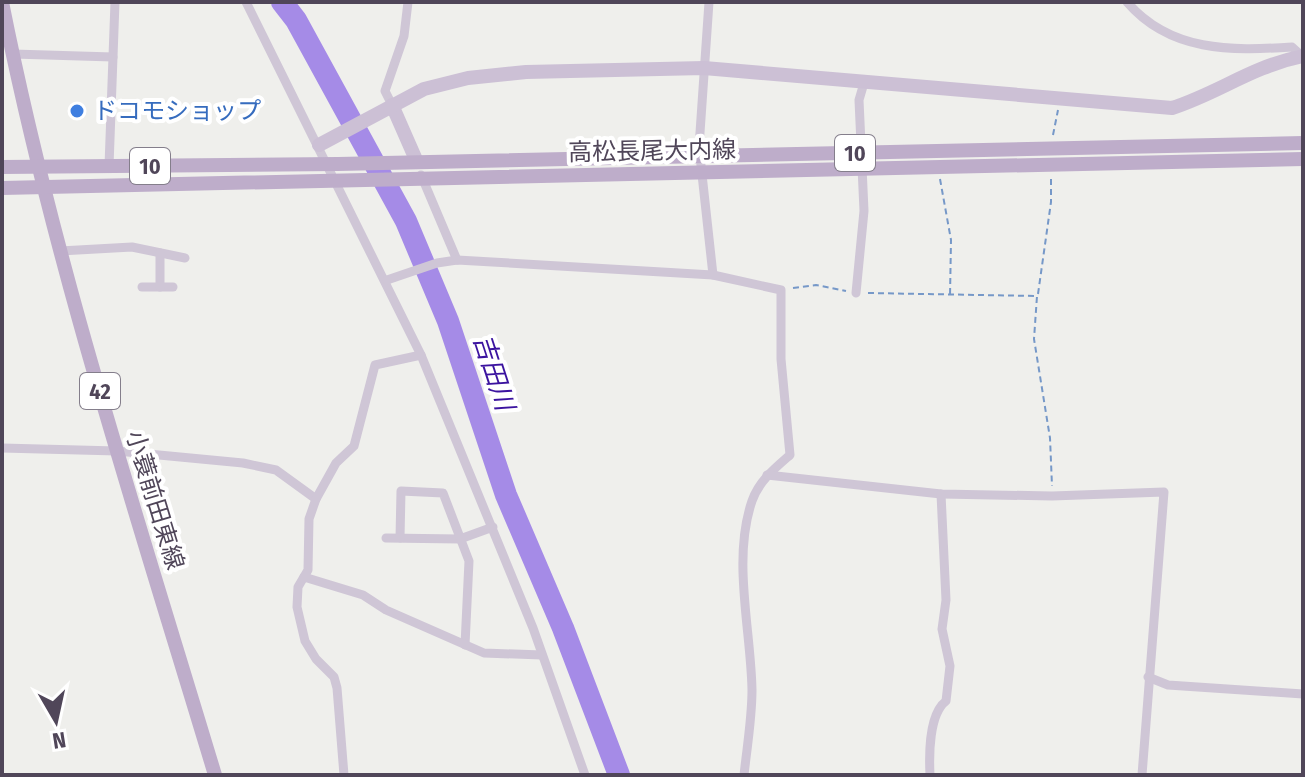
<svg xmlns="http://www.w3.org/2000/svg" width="1305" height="777" viewBox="0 0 1305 777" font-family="'Fira Sans Condensed','Noto Sans JP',sans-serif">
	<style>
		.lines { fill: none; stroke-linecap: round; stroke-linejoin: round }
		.river { stroke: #a58be7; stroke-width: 22 }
		.path { stroke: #7698c8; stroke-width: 2; stroke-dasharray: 6 4; stroke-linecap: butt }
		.street { stroke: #cfc6d6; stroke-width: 9 }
		.secondary { stroke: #ccc0d5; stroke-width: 14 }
		.primary { stroke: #beadca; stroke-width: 14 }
		.shop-dot { fill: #3f7fe0; stroke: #fff; stroke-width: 3 }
		.labels { text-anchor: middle; stroke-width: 8; stroke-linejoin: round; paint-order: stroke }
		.shield { fill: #fff; stroke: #847e8b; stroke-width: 2 }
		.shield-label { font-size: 22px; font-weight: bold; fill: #504659 }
		.shop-label { font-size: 24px; fill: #366cbe; stroke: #fff; text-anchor: start }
		.street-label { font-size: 24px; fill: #504659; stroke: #fff }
		.water-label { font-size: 26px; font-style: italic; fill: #3b139f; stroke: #fff }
	</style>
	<rect width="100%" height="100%" fill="#efefec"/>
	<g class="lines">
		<path class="river" d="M282,2L296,20L406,221L448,321L506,495L563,628L619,775"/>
		<g class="path">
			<path d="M1053,135L1058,110"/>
			<path d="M940,179L951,240L950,296"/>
			<path d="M793,288L816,285L846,291"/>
			<path d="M868,293L1037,296L1034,339L1050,438L1052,486"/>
			<path d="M1038,294L1051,202V177"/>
		</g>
		<g class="street">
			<path d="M246,2L421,355L533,628L585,775"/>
			<path d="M709,2L699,147L713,275"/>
			<path d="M1127,2C1170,52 1231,51 1292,47L1302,56"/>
			<path d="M13,54L113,57"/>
			<path d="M392,105L385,91L404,36L408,2"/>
			<path d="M109,166L115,2"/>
			<path d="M421,175L457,260"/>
			<path d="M60,251L132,247L185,258"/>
			<path d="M387,280L437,263L457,260L713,275L781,290V359L790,455C775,468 759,481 752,501C732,559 751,630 752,690C752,718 747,747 744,775"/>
			<path d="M142,287H173"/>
			<path d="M160,287V253"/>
			<path d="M856,293L864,211L859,100L864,83"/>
			<path d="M2,448L117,451L243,463L276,470L316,499"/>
			<path d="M767,475L941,494L1052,496L1164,492L1142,775"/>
			<path d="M386,538L460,539L493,527"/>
			<path d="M400,538L401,491L443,493L469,561L465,645"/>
			<path d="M304,577L363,595L386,610L484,653L542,655"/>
			<path d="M1148,677L1168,685L1303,694"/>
			<path d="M344,775L337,688L334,677L316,659L305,641L297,607L298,587L308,570L309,519L316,499L336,463L354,446L375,365L421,355"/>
			<path d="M930,775C929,755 929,714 946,701L950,666L942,629L946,600L941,494"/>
		</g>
		<g class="secondary">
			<path d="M392,105L417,162"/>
			<path d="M319,145L424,89L468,78L526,72L704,68L1172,108C1221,92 1250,67 1303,56"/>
		</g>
		<g class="primary">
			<path d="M2,2C54,264 138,519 215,775"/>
			<path d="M2,167L338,164L1303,143"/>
			<path d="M2,188L1303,159"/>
		</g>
	</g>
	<circle class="shop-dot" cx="77" cy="111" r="8"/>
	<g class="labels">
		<g class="shield">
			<rect x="835" y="135" width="40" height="36" rx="6"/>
			<rect x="130" y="148" width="40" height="36" rx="6"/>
			<rect x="80" y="373" width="40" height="36" rx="6"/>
		</g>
		<g class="shield-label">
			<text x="855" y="161">10</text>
			<text x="150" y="174">10</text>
			<text x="100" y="399">42</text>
		</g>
		<g class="shop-label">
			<text x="93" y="119">ドコモショップ</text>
		</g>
		<g class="street-label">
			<text transform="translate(652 151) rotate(-1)" y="8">高松長尾大内線</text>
			<text transform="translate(155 500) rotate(73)" y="8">小蓑前田東線</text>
		</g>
		<g class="water-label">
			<text transform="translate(494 372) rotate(72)" y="9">吉田川</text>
		</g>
	</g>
	<rect width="1305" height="777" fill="none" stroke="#504659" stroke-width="8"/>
	<g transform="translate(56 721) rotate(171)" stroke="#ffffff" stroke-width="6" paint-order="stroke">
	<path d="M0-6L14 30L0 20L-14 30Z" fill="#504659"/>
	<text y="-12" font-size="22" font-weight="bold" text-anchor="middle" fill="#504659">N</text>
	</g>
</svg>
